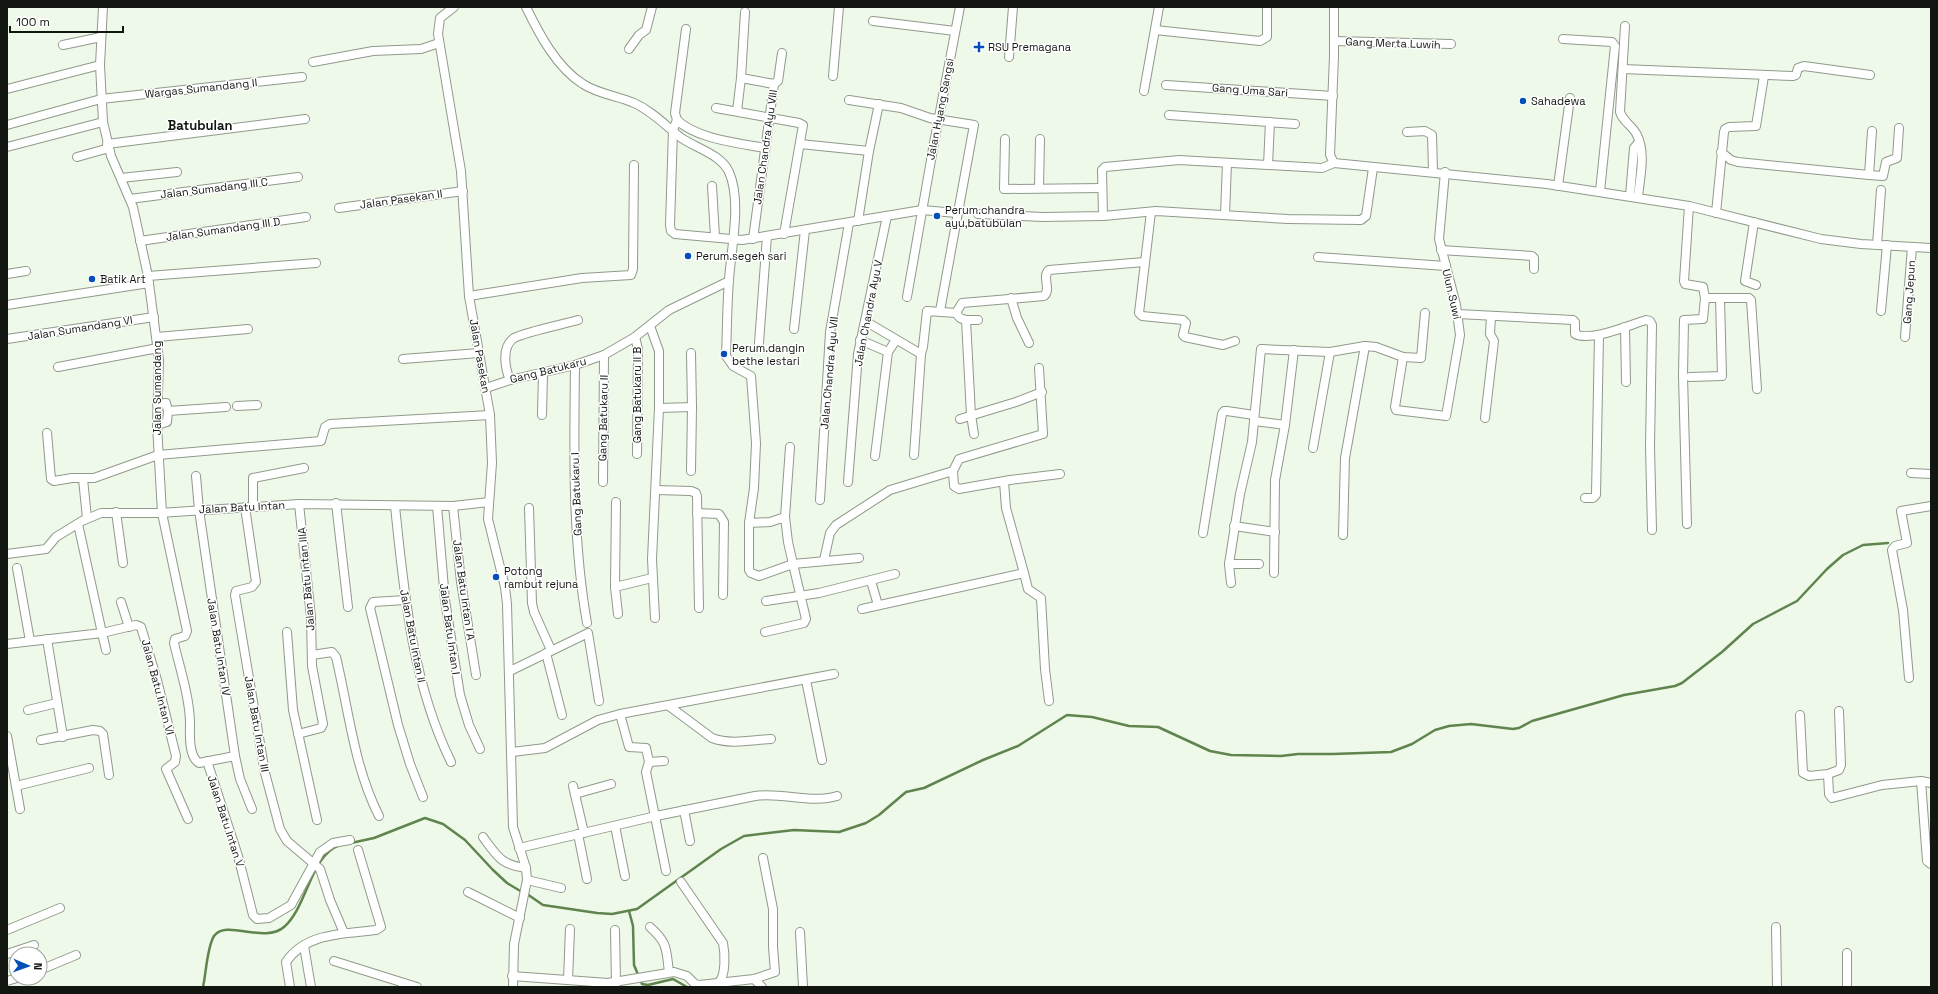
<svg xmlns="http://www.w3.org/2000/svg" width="1938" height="994" viewBox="0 0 1938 994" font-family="'Space Grotesk',sans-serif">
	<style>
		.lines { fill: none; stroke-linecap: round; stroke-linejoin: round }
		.stream { stroke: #5f844d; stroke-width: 2.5 }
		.minor-casing { stroke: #909a8b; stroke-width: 10 }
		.minor { stroke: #fff; stroke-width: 8 }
		.poi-dot { fill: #044eb9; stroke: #fff; stroke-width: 1.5 }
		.labels { text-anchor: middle; stroke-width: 3; stroke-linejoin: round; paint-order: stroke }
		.street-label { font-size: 11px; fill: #121611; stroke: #fff }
		.poi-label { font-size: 11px; fill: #121611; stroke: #fff; text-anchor: start }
		.quarter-label { font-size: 13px; font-weight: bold; fill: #121611; stroke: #fff }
	</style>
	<rect width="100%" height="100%" fill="#eef9e9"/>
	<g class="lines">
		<g class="stream">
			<path d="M351,843L374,838L425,818L443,824L465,840L493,870L507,883L522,892"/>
			<path d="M527,894L543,905L597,913L612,914L637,909L721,849L744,836L794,830L839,832L866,823L879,815L906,792L924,788L983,760L1018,746L1067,715L1092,717L1129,726L1158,727L1210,751L1231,755L1281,756L1298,754H1333L1391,752L1412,744L1435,730L1449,726L1471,724L1513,729L1519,728L1532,721L1624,695L1675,686L1682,683L1722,652L1753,624L1797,601L1827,569L1843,555L1863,545L1888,543"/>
			<path d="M629,911L633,926L634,965L642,984L648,985L673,979L687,987"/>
			<path d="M203,987C206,974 207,947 214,936C226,919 264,944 284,927C308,906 310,855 340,845"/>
		</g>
		<defs>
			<g id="minor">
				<path d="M103,7L100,65L103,122L111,156L133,207L148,276L159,360L157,425L162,513L187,631L185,636L175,639L174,643C180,669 189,695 190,722C190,733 188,756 199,763L235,756L199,510L196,476"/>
				<path d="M454,7L440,18L438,34L461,171L469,296L490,415L492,463L488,519L505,587L507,604L513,827L526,868L527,880L514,944L513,987"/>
				<path d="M526,7C539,34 557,68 583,84C598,94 618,96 634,103C652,111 665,125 680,137C695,148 721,154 729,172C742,201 731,249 729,280C727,305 727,331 726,356L733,366L751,376L756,443L754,488L749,523L770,522L785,517L788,542L793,564L859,558"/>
				<path d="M1334,7V56L1330,155L1334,163L1547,184L1689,206L1821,239L1861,244L1931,248"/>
				<path d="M745,12L741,78L774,84L753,239"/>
				<path d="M873,21L955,31"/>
				<path d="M1625,26L1620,112C1623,122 1633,126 1637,135C1646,154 1640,176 1638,197"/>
				<path d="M686,29L675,113L677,120C697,139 738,143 765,148"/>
				<path d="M1155,30L1260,41L1267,37V7"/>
				<path d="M1563,39L1612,42L1615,46L1600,191"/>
				<path d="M1334,41L1451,44"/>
				<path d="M63,45L101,37"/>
				<path d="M629,49L639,35L646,30L652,7"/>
				<path d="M1009,57L1013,7"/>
				<path d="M313,62L373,51L421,49L439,43"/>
				<path d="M1623,69L1793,76L1796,75L1798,68L1804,66L1870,75"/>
				<path d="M833,76L839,7"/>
				<path d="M774,84L778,81L782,53"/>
				<path d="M1166,85L1333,96"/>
				<path d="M7,89L100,65"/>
				<path d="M1144,91L1159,7"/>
				<path d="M849,100L901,108L930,118L974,125L940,311"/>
				<path d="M716,108L799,123L803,125L784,234"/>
				<path d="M737,111L741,78"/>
				<path d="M1169,115L1295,124"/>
				<path d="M677,120L673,130L670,225L671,231L675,234L742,240L922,210L957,213"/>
				<path d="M7,125L101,99L302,77"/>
				<path d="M1407,132L1425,131L1432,135L1433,171"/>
				<path d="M1005,139L1004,189L1102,188"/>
				<path d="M107,144L305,119"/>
				<path d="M800,144L869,151"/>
				<path d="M7,147L103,122"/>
				<path d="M1721,152L1731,160L1738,162L1869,175L1872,131"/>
				<path d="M77,157L109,148"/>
				<path d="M1268,165L1270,122"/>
				<path d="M1869,175L1883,176L1886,162L1897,158L1899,128"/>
				<path d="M121,178L177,172"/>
				<path d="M712,186L715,237"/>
				<path d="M1558,186L1570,98"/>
				<path d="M1039,188L1040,139"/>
				<path d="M1630,196L1634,148L1639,142"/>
				<path d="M130,199L298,177"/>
				<path d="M339,208L463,191"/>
				<path d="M1151,212L1139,313L1142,316L1183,320L1186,323L1183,335L1185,337L1223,345L1235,341"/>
				<path d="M1716,213L1724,132L1725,129L1729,127L1756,126L1764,76"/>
				<path d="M978,214L1043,217L1103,216L1156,211L1288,219L1361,220L1366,216L1373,168"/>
				<path d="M1225,215L1227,163"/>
				<path d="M1103,216L1102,170L1105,167L1179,160L1322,168L1334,163"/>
				<path d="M858,221L869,151L879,104"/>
				<path d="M1754,222L1745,281L1756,285"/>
				<path d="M140,241L306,217"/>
				<path d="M1877,245L1881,190"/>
				<path d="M1441,250L1532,256L1534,258V269"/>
				<path d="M1318,257L1446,266"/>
				<path d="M7,274L26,271"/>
				<path d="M148,276L316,263"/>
				<path d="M469,296L582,278L631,275L633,269L634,165"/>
				<path d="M907,297L934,143L960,7"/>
				<path d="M1011,298L1017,318L1029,343"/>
				<path d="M1705,298H1749L1751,300L1757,389"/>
				<path d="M7,305L149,283"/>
				<path d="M1881,311L1887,245"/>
				<path d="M956,313L960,318L966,320L971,415L974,434"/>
				<path d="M1458,314L1573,320L1575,322V334C1591,342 1629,325 1646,320L1650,321L1652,325L1650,447L1652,530"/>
				<path d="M966,320H978"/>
				<path d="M865,321L921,354"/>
				<path d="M650,326L659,351V408L652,559L655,618"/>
				<path d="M1625,327L1626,382"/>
				<path d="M794,329L805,230"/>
				<path d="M157,337L248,329"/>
				<path d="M635,337L638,349L637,454"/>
				<path d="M1905,337L1912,247"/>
				<path d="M7,339L154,317"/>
				<path d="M860,340L888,352"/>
				<path d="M759,343L767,236"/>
				<path d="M1403,357L1395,407L1396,410L1446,416L1460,335L1456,305L1439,239L1445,172"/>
				<path d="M403,359L479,353"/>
				<path d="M575,365C574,451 572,538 587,623"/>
				<path d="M58,367L158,348"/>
				<path d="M1039,368L1043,434L959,459L953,471L954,486L959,489L1010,480L1060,474"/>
				<path d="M1690,377L1722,376L1720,298"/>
				<path d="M510,380C505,368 501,347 514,338C525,332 564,324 578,320"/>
				<path d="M486,388L510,380L575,365L604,355L635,337L669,310L729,281"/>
				<path d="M237,406L257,405"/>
				<path d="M659,408L692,407L691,353"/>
				<path d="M168,411L226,407"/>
				<path d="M542,415L543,373"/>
				<path d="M1485,418L1494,341L1490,334L1491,316"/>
				<path d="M960,419L1016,402L1042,392"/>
				<path d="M1254,421L1285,425L1275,480L1274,573"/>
				<path d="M157,425L167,422L168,411L166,403L157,404"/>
				<path d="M1285,425L1294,350"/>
				<path d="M47,433L51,479L54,481L72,478H94L158,455L321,441L325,427L330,424L490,415"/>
				<path d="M1313,448L1330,352"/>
				<path d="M914,455L921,354L923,347L927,311L956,313L962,303L1044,296C1052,289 1041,277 1049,270L1144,262"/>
				<path d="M875,456L888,352L896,340"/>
				<path d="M691,471L692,407"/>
				<path d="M1911,473L1931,474"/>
				<path d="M83,479L87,518"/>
				<path d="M603,482L604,355"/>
				<path d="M848,482L858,354L887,216"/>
				<path d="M656,490L691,491L696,493L697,496L699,608"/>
				<path d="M1585,498H1593L1596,495L1599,335"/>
				<path d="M820,500L830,332L849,223"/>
				<path d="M616,502L615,587L652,578"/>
				<path d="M336,503L348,607"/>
				<path d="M395,506C404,593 412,682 451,762"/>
				<path d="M437,506L445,600L460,695L469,725L480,749"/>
				<path d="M453,506L461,582L476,675"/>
				<path d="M245,507L256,582L252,587L236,591L235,595L265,773L280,829L287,841L320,869L330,900L344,933"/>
				<path d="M253,507V478L304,468"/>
				<path d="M529,508L532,603L534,612L551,650"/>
				<path d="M116,512L123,563"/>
				<path d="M697,513L719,514L724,522L723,595"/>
				<path d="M785,517L790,447"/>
				<path d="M749,523V570L751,573L759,576L793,564L806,619L804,623L765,632"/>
				<path d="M78,524L102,633L136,625L141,627L157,680L176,756L175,762L166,769L188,819"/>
				<path d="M1687,524L1683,376L1684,320L1703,319L1705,298L1703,287L1685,284L1684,281L1689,206"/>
				<path d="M1234,526L1275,532"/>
				<path d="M1203,533L1222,414L1224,411H1227L1254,415"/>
				<path d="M1343,535L1345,458L1365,346"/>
				<path d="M7,554L46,549L56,537L82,521L101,513H159L299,504L453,506L489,502"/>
				<path d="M824,560L830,533L836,525L890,490L953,471"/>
				<path d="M1229,564H1259"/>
				<path d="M17,568L30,641"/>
				<path d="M1024,573L1028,589L1041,598L1045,669L1049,701"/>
				<path d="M871,581L878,605"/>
				<path d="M1231,583L1229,564L1240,494L1252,442L1261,349L1330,352L1365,346L1376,347L1403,357L1421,358L1425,313"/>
				<path d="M615,587L618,614"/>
				<path d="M405,600L373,602L370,608L398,725L410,764L423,797"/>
				<path d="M766,601L819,593L895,574"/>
				<path d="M121,602L129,627"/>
				<path d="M862,609L1024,573L1006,508L1004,482"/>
				<path d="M287,632L293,710L317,820"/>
				<path d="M47,639L63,737"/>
				<path d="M7,644L102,633L106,650"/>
				<path d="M546,653L562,715"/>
				<path d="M312,655L332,652L336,657C349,711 354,767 379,816"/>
				<path d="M510,671L588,633L599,701"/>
				<path d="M1909,678L1903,610L1892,550L1895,546L1907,543L1901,511L1931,506"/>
				<path d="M806,680L822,760"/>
				<path d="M669,706L712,738C731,745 751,740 771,739"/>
				<path d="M28,710L57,703"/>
				<path d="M620,714L629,747L646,748L649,762L664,761"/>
				<path d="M1800,715L1803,773L1809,776L1828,774L1829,794L1832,798L1882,785L1921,781L1931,783"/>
				<path d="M298,734L321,728L323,724L312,666L311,617L299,504"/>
				<path d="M7,736L20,809"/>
				<path d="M41,740L93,730L100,731L103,734L109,775"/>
				<path d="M512,752L545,748L598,720L620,714L834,674"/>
				<path d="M235,756L240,779L252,809"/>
				<path d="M207,761L238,856L253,915L257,919L269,918L291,905L320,852L333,843L350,840"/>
				<path d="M649,762L646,772L666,871"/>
				<path d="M1828,774L1839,770L1841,765L1839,711"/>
				<path d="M1921,781L1927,861L1931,864"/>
				<path d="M16,786L89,768"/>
				<path d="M573,786L584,833"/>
				<path d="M575,794L611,784"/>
				<path d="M684,810L690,841"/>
				<path d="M615,826L625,876"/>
				<path d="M578,834L587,879"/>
				<path d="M483,837C497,856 501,865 526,868"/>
				<path d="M519,848L656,816L755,796C782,792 811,804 837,796"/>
				<path d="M527,880L561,888"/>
				<path d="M681,882L723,943C725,953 726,975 719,982"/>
				<path d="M468,892L520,918"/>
				<path d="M650,927C668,943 666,949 669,972"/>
				<path d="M1776,927L1777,987"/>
				<path d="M7,930L60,908"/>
				<path d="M615,930L616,983"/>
				<path d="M800,932L803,987"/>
				<path d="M304,946L311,987"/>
				<path d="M7,954L34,945"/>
				<path d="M334,961L404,983"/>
				<path d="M40,970L76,955"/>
				<path d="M512,976L608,983L674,972L687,976L695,984L699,985L754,979L775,972L773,947V909L763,858"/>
				<path d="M754,979L762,987"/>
				<path d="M568,980L570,929"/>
				<path d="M7,981L17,978"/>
				<path d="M403,986L404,983L417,987"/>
				<path d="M290,987L286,962C306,932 345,934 376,930L381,927L358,850"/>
				<path d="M1847,987V953"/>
			</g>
		</defs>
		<use href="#minor" class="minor-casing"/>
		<use href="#minor" class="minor"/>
	</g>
	<g class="poi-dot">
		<path d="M977 41h4v4h4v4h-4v4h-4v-4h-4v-4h4z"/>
		<circle cx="1523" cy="101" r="4"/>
		<circle cx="937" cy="216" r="4"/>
		<circle cx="688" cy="256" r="4"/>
		<circle cx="92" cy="279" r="4"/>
		<circle cx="724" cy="354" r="4"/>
		<circle cx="496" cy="577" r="4"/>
	</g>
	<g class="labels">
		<g class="street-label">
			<text transform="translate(1393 43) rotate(2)" y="4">Gang Merta Luwih</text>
			<text transform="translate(201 88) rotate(-6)" y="4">Wargas Sumandang II</text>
			<text transform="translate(1250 90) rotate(4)" y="4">Gang Uma Sari</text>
			<text transform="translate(940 109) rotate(-79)" y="4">Jalan Hyang Sangsi</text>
			<text transform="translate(765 147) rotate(-82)" y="4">Jalan Chandra Ayu VIII</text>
			<text transform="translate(214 188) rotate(-7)" y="4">Jalan Sumadang III C</text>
			<text transform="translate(401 199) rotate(-8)" y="4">Jalan Pasekan II</text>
			<text transform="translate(223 229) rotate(-8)" y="4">Jalan Sumandang III D</text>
			<text transform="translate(1909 292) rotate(-86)" y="4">Gang Jepun</text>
			<text transform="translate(1452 294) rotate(77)" y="4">Ulun Suwi</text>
			<text transform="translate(868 313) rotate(-79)" y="4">Jalan Chandra Ayu V</text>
			<text transform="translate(80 328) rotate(-9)" y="4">Jalan Sumandang VI</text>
			<text transform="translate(480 356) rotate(80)" y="4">Jalan Pasekan</text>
			<text transform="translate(548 370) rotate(-14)" y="4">Gang Batukaru</text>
			<text transform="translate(829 373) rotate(-85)" y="4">Jalan Chandra Ayu VII</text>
			<text transform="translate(157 388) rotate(-90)" y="4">Jalan Sumandang</text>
			<text transform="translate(637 395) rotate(-90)" y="4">Gang Batukaru II B</text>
			<text transform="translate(603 418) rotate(-89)" y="4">Gang Batukaru II</text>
			<text transform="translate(576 494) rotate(-92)" y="4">Gang Batukaru I</text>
			<text transform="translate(242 507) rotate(-3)" y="4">Jalan Batu Intan</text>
			<text transform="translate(306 579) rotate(-95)" y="4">Jalan Batu Intan IIIA</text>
			<text transform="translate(464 590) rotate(82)" y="4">Jalan Batu Intan I A</text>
			<text transform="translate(450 629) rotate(82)" y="4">Jalan Batu Intan I</text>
			<text transform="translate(413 636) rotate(79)" y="4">Jalan Batu Intan II</text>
			<text transform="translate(219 647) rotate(81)" y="4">Jalan Batu Intan IV</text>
			<text transform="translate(158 687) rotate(75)" y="4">Jalan Batu Intan VI</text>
			<text transform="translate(257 724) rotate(80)" y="4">Jalan Batu Intan III</text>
			<text transform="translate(226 821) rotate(72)" y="4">Jalan Batu Intan V</text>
		</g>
		<g class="poi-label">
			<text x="988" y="51">RSU Premagana</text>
			<text x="1531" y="105">Sahadewa</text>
			<text x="945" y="214">Perum.chandra<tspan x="945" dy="13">ayu,batubulan</tspan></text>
			<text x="696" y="260">Perum.segeh sari</text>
			<text x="100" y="283">Batik Art</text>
			<text x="732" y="352">Perum.dangin<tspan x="732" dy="13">bethe lestari</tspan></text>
			<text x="504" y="575">Potong<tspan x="504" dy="13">rambut rejuna</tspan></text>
		</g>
		<g class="quarter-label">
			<text x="200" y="130">Batubulan</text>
		</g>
	</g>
	<rect width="1938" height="994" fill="none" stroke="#121611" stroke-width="16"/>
	<g transform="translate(28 966) rotate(92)"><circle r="19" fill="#ffffff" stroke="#a0a2a0"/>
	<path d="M0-3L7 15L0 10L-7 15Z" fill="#044eb9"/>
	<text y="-6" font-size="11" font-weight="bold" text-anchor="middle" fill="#121611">N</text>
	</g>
	<path d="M10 26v6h113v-6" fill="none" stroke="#121611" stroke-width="2"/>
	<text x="16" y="26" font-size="12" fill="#121611" stroke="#ffffff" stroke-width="3" paint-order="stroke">100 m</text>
</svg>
